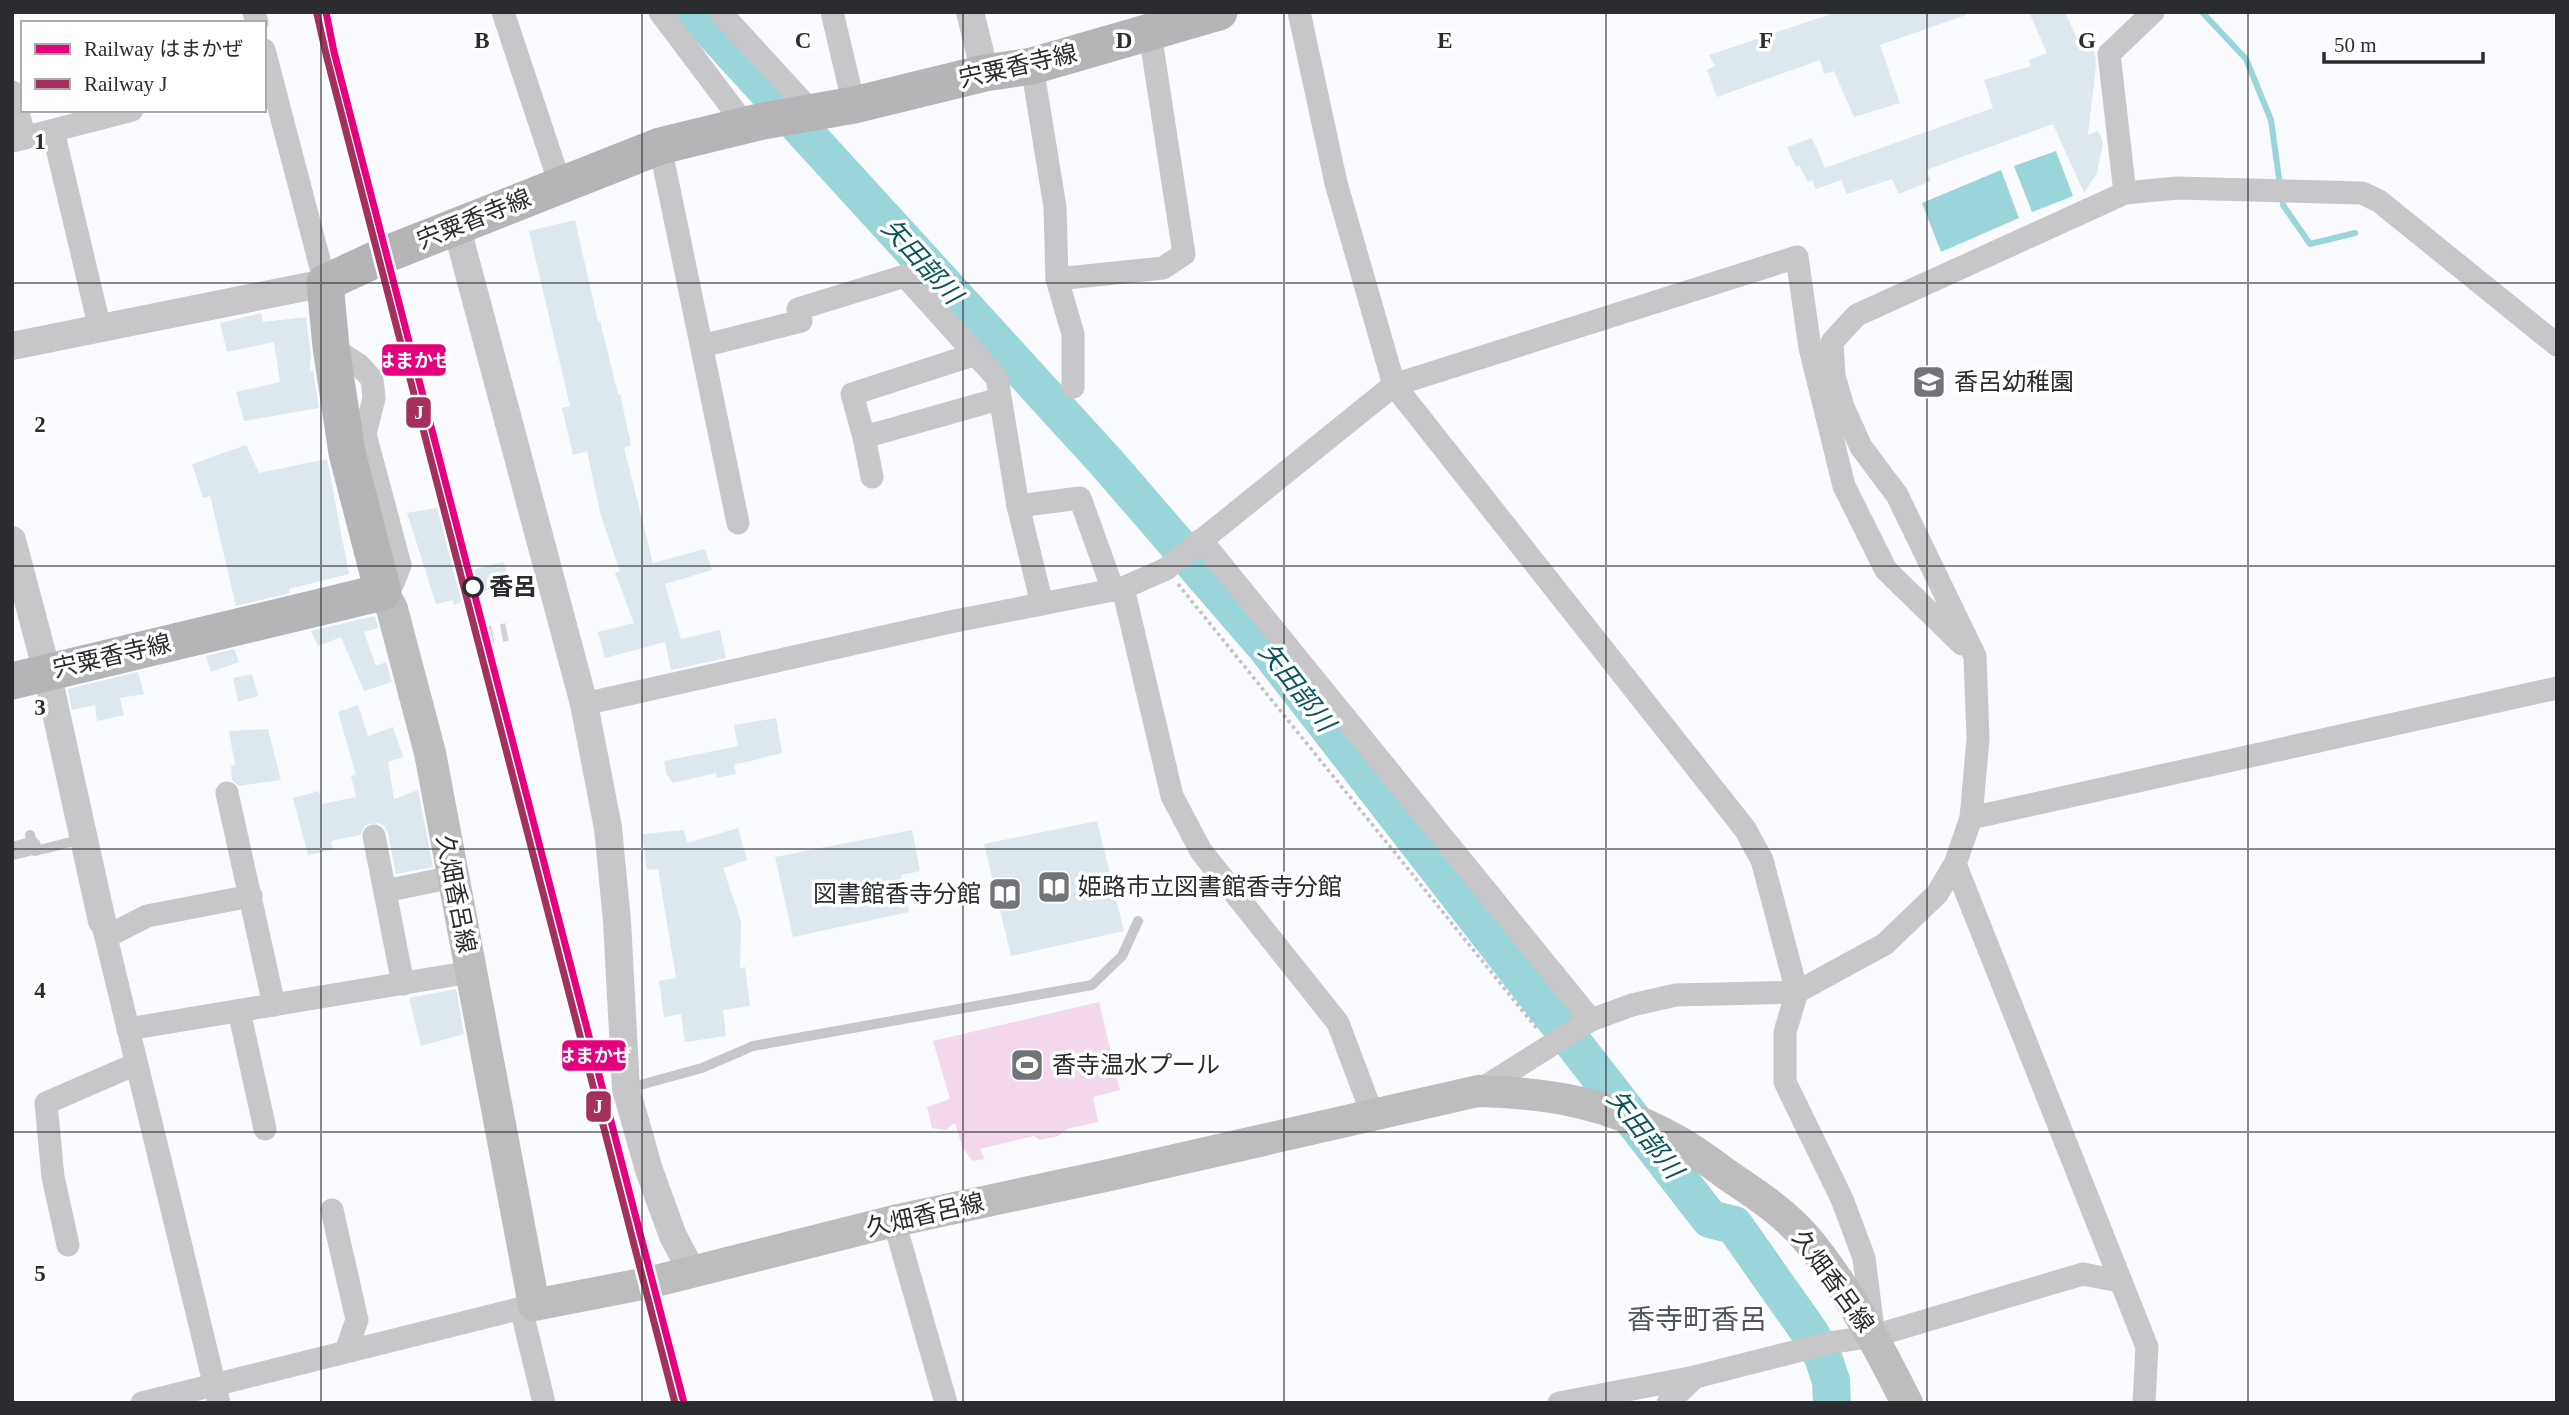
<svg xmlns="http://www.w3.org/2000/svg" width="2569" height="1415" viewBox="0 0 2569 1415" font-family="'Times New Roman','Noto Sans JP',serif">
	<style>
		.green { fill: #f3d7eb }
		.water { fill: #9ad5da }
		.lines { fill: none; stroke-linecap: round; stroke-linejoin: round }
		.stream { stroke: #9ad5da; stroke-width: 6 }
		.river { stroke: #9ad5da; stroke-width: 38 }
		.building { fill: #dde7ee }
		.pedestrian-tunnel { stroke: #d0d2d5; stroke-width: 18; stroke-dasharray: 18 9; stroke-linecap: butt }
		.path { stroke: #c3c2c4; stroke-width: 3.5; stroke-dasharray: 3.5 3.5; stroke-linecap: butt }
		.service { stroke: #c7c6c8; stroke-width: 10 }
		.pedestrian { stroke: #c7c6c8; stroke-width: 18 }
		.minor { stroke: #c7c6c8; stroke-width: 23 }
		.tertiary { stroke: #c7c6c8; stroke-width: 28 }
		.secondary { stroke: #bdbdbe; stroke-width: 32 }
		.primary { stroke: #b5b5b7; stroke-width: 37 }
		.rail-1-casing { stroke: #fff; stroke-width: 12 }
		.rail-2-casing { stroke: #fff; stroke-width: 12 }
		.rail-1 { stroke: #e5007d; stroke-width: 7 }
		.rail-2 { stroke: #a52f5d; stroke-width: 7 }
		.grid { fill: none; stroke: #2a2c30; stroke-width: 2; stroke-opacity: 0.55 }
		.stop-dot { fill: #fff; stroke: #2a2c30; stroke-width: 3.5 }
		.labels { text-anchor: middle; stroke-width: 7; stroke-linejoin: round; paint-order: stroke }
		.street-label { font-size: 24px; fill: #2a2c30; stroke: #fff }
		.poi-label { font-size: 24px; fill: #2a2c30; stroke: #fff; text-anchor: start }
		.stop-label { font-size: 24px; font-weight: bold; fill: #2a2c30; stroke: #fff; text-anchor: start }
		.water-label { font-size: 26px; font-style: italic; fill: #09565a; stroke: #fff }
		.quarter-label { font-size: 28px; fill: #51555e; stroke: #fff }
		.grid-label { font-size: 23px; text-anchor: middle; font-weight: bold; fill: #2a2c30; stroke: #fff; stroke-width: 7; stroke-linejoin: round; paint-order: stroke }
		.line-badge { stroke: #fff; stroke-width: 2.5 }
		.badge-label { font-size: 19px; text-anchor: middle; font-weight: bold; fill: #fff }
	</style>
	<rect width="100%" height="100%" fill="#fafbfe"/>
	<path class="green" d="M1099,1002L1120,1090L1093,1097L1098,1122L1067,1129L1058,1136L1040,1140L1034,1136L980,1149L985,1159L972,1161L962,1146L955,1123L946,1130L932,1128L927,1107L950,1099L933,1041Z"/>
	<g class="water">
		<path d="M2056,151L2073,196L2032,212L2014,166Z"/>
		<path d="M2001,170L2019,218L1941,252L1922,203Z"/>
	</g>
	<g class="lines">
		<g class="stream">
			<path d="M2202,12L2246,59L2271,120L2280,186"/>
			<path d="M2282,196L2283,205L2310,244L2355,233"/>
		</g>
		<path class="river" d="M695,12L1106,462L1266,647L1710,1219L1734,1225L1810,1333L1823,1357L1831,1381L1832,1403"/>
	</g>
	<g class="building">
		<path d="M1837,12H1966V15L1880,45L1900,103L1854,117L1834,71L1824,74L1820,60L1717,97L1707,70L1715,66L1709,55Z"/>
		<path d="M2029,12H2065L2078,41L2087,38L2095,54L2096,66L2088,135L2098,131L2103,142L2097,173L2084,193L2053,124L1926,170L1931,181L1899,194L1892,179L1847,194L1841,180L1816,189L1812,180L1808,182L1799,165L1796,167L1787,147L1812,138L1825,168L1993,108L1984,80L2031,66L2029,60L2047,53Z"/>
		<path d="M575,220L598,322L600,321L618,394H620L631,445L624,448L653,563L705,549L712,570L665,584L681,639L720,630L726,658L671,670L665,642L605,658L598,632L634,623L615,573L620,571L601,516L587,451L573,455L562,408L570,406L529,231Z"/>
		<path d="M261,313L263,322L306,317L311,355L310,371H313L319,408L244,421L236,392L280,382L274,342L227,352L220,323Z"/>
		<path d="M246,445L259,473L327,459L349,574L289,589L290,593L236,606L210,496L203,498L192,464Z"/>
		<path d="M443,507L461,573L503,562L511,581H509L510,587L491,593L490,589L454,605L453,600L436,604L407,513Z"/>
		<path d="M375,616L378,628L364,632L376,666L386,662L392,682L364,691L341,637L318,646L311,631Z"/>
		<path d="M234,649L239,662L211,672L206,656Z"/>
		<path d="M138,672L144,694L120,698L124,715L97,721L95,705L72,710L68,689Z"/>
		<path d="M252,674L258,696L238,702L233,678Z"/>
		<path d="M358,705L368,736L393,727L403,757L388,762L394,799L418,790L433,867L396,874L388,833L384,826L378,823L365,825L360,835L331,841L333,850L308,855L293,798L319,791L322,804L356,797L351,776L356,775L338,712Z"/>
		<path d="M776,718L782,753L734,765L736,774L717,778L716,773L673,783L666,773L664,761L738,746L734,725Z"/>
		<path d="M268,729L281,780L239,786L232,780L231,766L235,765L229,731Z"/>
		<path d="M1097,821L1124,931L1011,956L984,844Z"/>
		<path d="M738,828L747,860L723,868L741,921L740,968L745,967L750,1006L723,1010L726,1036L685,1042L681,1014L664,1017L659,981L676,978L658,869L647,870L642,834L684,830L687,843Z"/>
		<path d="M912,830L920,871L901,875L909,912L793,937L775,857Z"/>
		<path d="M456,989L464,1034L421,1046L409,998Z"/>
	</g>
	<g class="lines">
		<path class="pedestrian-tunnel" d="M475,638L507,632"/>
		<path class="path" d="M1178,584L1538,1030"/>
		<g class="service">
			<path d="M30,835L35,851L83,839"/>
			<path d="M629,1088L702,1068L753,1046L1092,985L1122,956L1138,921"/>
		</g>
		<path class="pedestrian" d="M12,851L32,846"/>
		<g class="minor">
			<path d="M254,12L257,23"/>
			<path d="M503,12L560,184"/>
			<path d="M660,12L745,125"/>
			<path d="M720,12L812,112"/>
			<path d="M832,12L854,105"/>
			<path d="M1299,12L1336,183L1394,385L1745,829L1762,860L1797,992L1785,1032V1082L1842,1199L1864,1258L1873,1329"/>
			<path d="M264,50L325,283"/>
			<path d="M1032,66L1055,207L1057,279L1163,268L1184,254L1150,33"/>
			<path d="M12,92L25,138"/>
			<path d="M53,131L100,329"/>
			<path d="M12,141L132,110"/>
			<path d="M660,146L738,523"/>
			<path d="M2125,193L2109,54L2153,12"/>
			<path d="M1057,279L1073,334V387"/>
			<path d="M702,346L801,321L798,309L905,276L997,378L1018,506L1042,604"/>
			<path d="M331,347L359,365L372,379L374,398L365,434L400,565L393,583L383,592"/>
			<path d="M976,354L852,394L864,437L999,399"/>
			<path d="M864,437L872,477"/>
			<path d="M1018,506L1080,498L1113,590"/>
			<path d="M1201,540L1591,1020"/>
			<path d="M1123,588L1172,796L1201,851L1338,1023L1373,1116"/>
			<path d="M584,704L950,622L1123,588L1166,569L1394,385L1797,257L1810,348L1844,486L1886,570L1962,644"/>
			<path d="M227,793L274,1005"/>
			<path d="M1971,818L2557,688"/>
			<path d="M374,836L403,984"/>
			<path d="M1955,864L2147,1347L2144,1403"/>
			<path d="M385,891L453,877"/>
			<path d="M102,921L219,1403"/>
			<path d="M106,937L147,916L251,896"/>
			<path d="M239,1011L265,1129"/>
			<path d="M128,1029L471,972"/>
			<path d="M1478,1091L1591,1020L1632,1005L1676,995L1797,992L1885,944L1937,894L1955,864L1971,818L1978,739L1975,656L1897,495L1861,447L1843,407L1834,376L1832,342L1857,315L2125,193L2177,188L2362,193L2379,201L2557,345"/>
			<path d="M332,1210L357,1320L346,1351"/>
			<path d="M894,1221L946,1403"/>
			<path d="M68,1245L53,1177L46,1103L136,1064"/>
			<path d="M521,1308L544,1403"/>
			<path d="M142,1403L534,1305"/>
			<path d="M1559,1403L1695,1377L1829,1343L1874,1336L2083,1274L2119,1281"/>
			<path d="M1668,1403L1695,1377"/>
		</g>
		<g class="tertiary">
			<path d="M970,12L985,73"/>
			<path d="M456,225L584,704L608,828L617,921L626,1089L649,1170L673,1236L691,1270"/>
			<path d="M12,346L325,283"/>
			<path d="M12,540L47,672L102,921"/>
		</g>
		<path class="secondary" d="M383,592L392,609L430,753L534,1305L652,1282L894,1221L1114,1174L1478,1091C1550,1093 1608,1103 1672,1138C1692,1148 1711,1163 1729,1176C1759,1196 1789,1216 1811,1244C1850,1293 1879,1347 1907,1403"/>
		<path class="primary" d="M12,681L383,592L347,453L331,347L325,283L387,254L660,146L763,121L854,105L985,73L1032,66L1219,12"/>
		<defs>
			<path id="rail-1" d="M326,12L334,52L684,1403"/>
			<path id="rail-2" d="M317,14L326,54L675,1403"/>
		</defs>
		<use href="#rail-1" class="rail-1-casing"/>
		<use href="#rail-2" class="rail-2-casing"/>
		<use href="#rail-1" class="rail-1"/>
		<use href="#rail-2" class="rail-2"/>
	</g>
	<path class="grid" d="M321,12V1403M642,12V1403M963,12V1403M1284,12V1403M1606,12V1403M1927,12V1403M2248,12V1403M12,283H2557M12,566H2557M12,849H2557M12,1132H2557"/>
	<defs>
		<symbol id="school-square" viewBox="-11 -11 22 22"><rect x="-9" y="-9" width="18" height="18" rx="4" fill="#737478" stroke="#fff"/><path d="M0-5L7-2L0 1L-7-2ZM-4 1L0 2.5L4 1V4Q0 6-4 4Z" fill="#fff"/></symbol>
		<symbol id="library-square" viewBox="-11 -11 22 22"><rect x="-9" y="-9" width="18" height="18" rx="4" fill="#737478" stroke="#fff"/><path d="M-6-4Q-3-5.5-.7-3.5V5Q-3 3-6 4ZM6-4Q3-5.5 .7-3.5V5Q3 3 6 4Z" fill="#fff"/></symbol>
		<symbol id="stadium-square" viewBox="-11 -11 22 22"><rect x="-9" y="-9" width="18" height="18" rx="4" fill="#737478" stroke="#fff"/><path d="M0-5a6.5 5 0 1 0 0 10a6.5 5 0 1 0 0-10ZM-3.5-1.8h7v3.6h-7Z" fill="#fff"/></symbol>
	</defs>
	<g fill-rule="evenodd">
		<use href="#school-square" x="1910" y="363" width="38" height="38"/>
		<use href="#library-square" x="1035" y="868" width="38" height="38"/>
		<use href="#library-square" x="986" y="875" width="38" height="38"/>
		<use href="#stadium-square" x="1008" y="1046" width="38" height="38"/>
	</g>
	<circle class="stop-dot" cx="473" cy="587" r="9"/>
	<g class="labels">
		<g class="street-label">
			<text transform="translate(1018 66) rotate(-13)" y="8">宍粟香寺線</text>
			<text transform="translate(474 219) rotate(-22)" y="8">宍粟香寺線</text>
			<text transform="translate(112 656) rotate(-13)" y="8">宍粟香寺線</text>
			<text transform="translate(456 894) rotate(79)" y="8">久畑香呂線</text>
			<text transform="translate(925 1215) rotate(-13)" y="8">久畑香呂線</text>
			<text transform="translate(1833 1281) rotate(54)" y="8">久畑香呂線</text>
		</g>
		<g class="poi-label">
			<text x="1954" y="390">香呂幼稚園</text>
			<text x="1078" y="895">姫路市立図書館香寺分館</text>
			<text x="981" y="902" text-anchor="end">図書館香寺分館</text>
			<text x="1052" y="1073">香寺温水プール</text>
		</g>
		<g class="stop-label">
			<text x="489" y="595">香呂</text>
		</g>
		<g class="water-label">
			<text transform="translate(922 261) rotate(48)" y="9">矢田部川</text>
			<text transform="translate(1297 687) rotate(52)" y="9">矢田部川</text>
			<text transform="translate(1645 1134) rotate(52)" y="9">矢田部川</text>
		</g>
		<g class="quarter-label">
			<text x="1697" y="1329">香寺町香呂</text>
		</g>
	</g>
	<g class="grid-label">
		<text x="482" y="48">B</text>
		<text x="803" y="48">C</text>
		<text x="1124" y="48">D</text>
		<text x="1445" y="48">E</text>
		<text x="1766" y="48">F</text>
		<text x="2087" y="48">G</text>
		<text x="40" y="149">1</text>
		<text x="40" y="432">2</text>
		<text x="40" y="715">3</text>
		<text x="40" y="998">4</text>
		<text x="40" y="1281">5</text>
	</g>
	<g class="line-badge">
		<rect x="381" y="343" width="66" height="34" rx="7" fill="#e5007d"/>
		<rect x="405" y="396" width="27" height="33" rx="7" fill="#a52f5d"/>
		<rect x="561" y="1039" width="66" height="33" rx="7" fill="#e5007d"/>
		<rect x="585" y="1090" width="27" height="33" rx="7" fill="#a52f5d"/>
	</g>
	<g class="badge-label">
		<text x="414" y="367">はまかぜ</text>
		<text x="419" y="419">J</text>
		<text x="594" y="1062">はまかぜ</text>
		<text x="598" y="1113">J</text>
	</g>
	<rect width="2569" height="1415" fill="none" stroke="#2a2c30" stroke-width="28"/>
	<rect x="21" y="21" width="245" height="91" fill="#ffffff" stroke="#aaabac" stroke-width="2"/>
	<rect x="35" y="44" width="35" height="10" fill="#e5007d" stroke="#aaabac" stroke-width="2"/>
	<text x="84" y="56" font-size="21" fill="#2a2c30">Railway はまかぜ</text>
	<rect x="35" y="79" width="35" height="10" fill="#a52f5d" stroke="#aaabac" stroke-width="2"/>
	<text x="84" y="91" font-size="21" fill="#2a2c30">Railway J</text>
	<path d="M2324 52v10h159v-10" fill="none" stroke="#2a2c30" stroke-width="3.5"/>
	<text x="2334" y="52" font-size="21" fill="#2a2c30" stroke="#ffffff" stroke-width="5" paint-order="stroke">50 m</text>
</svg>
